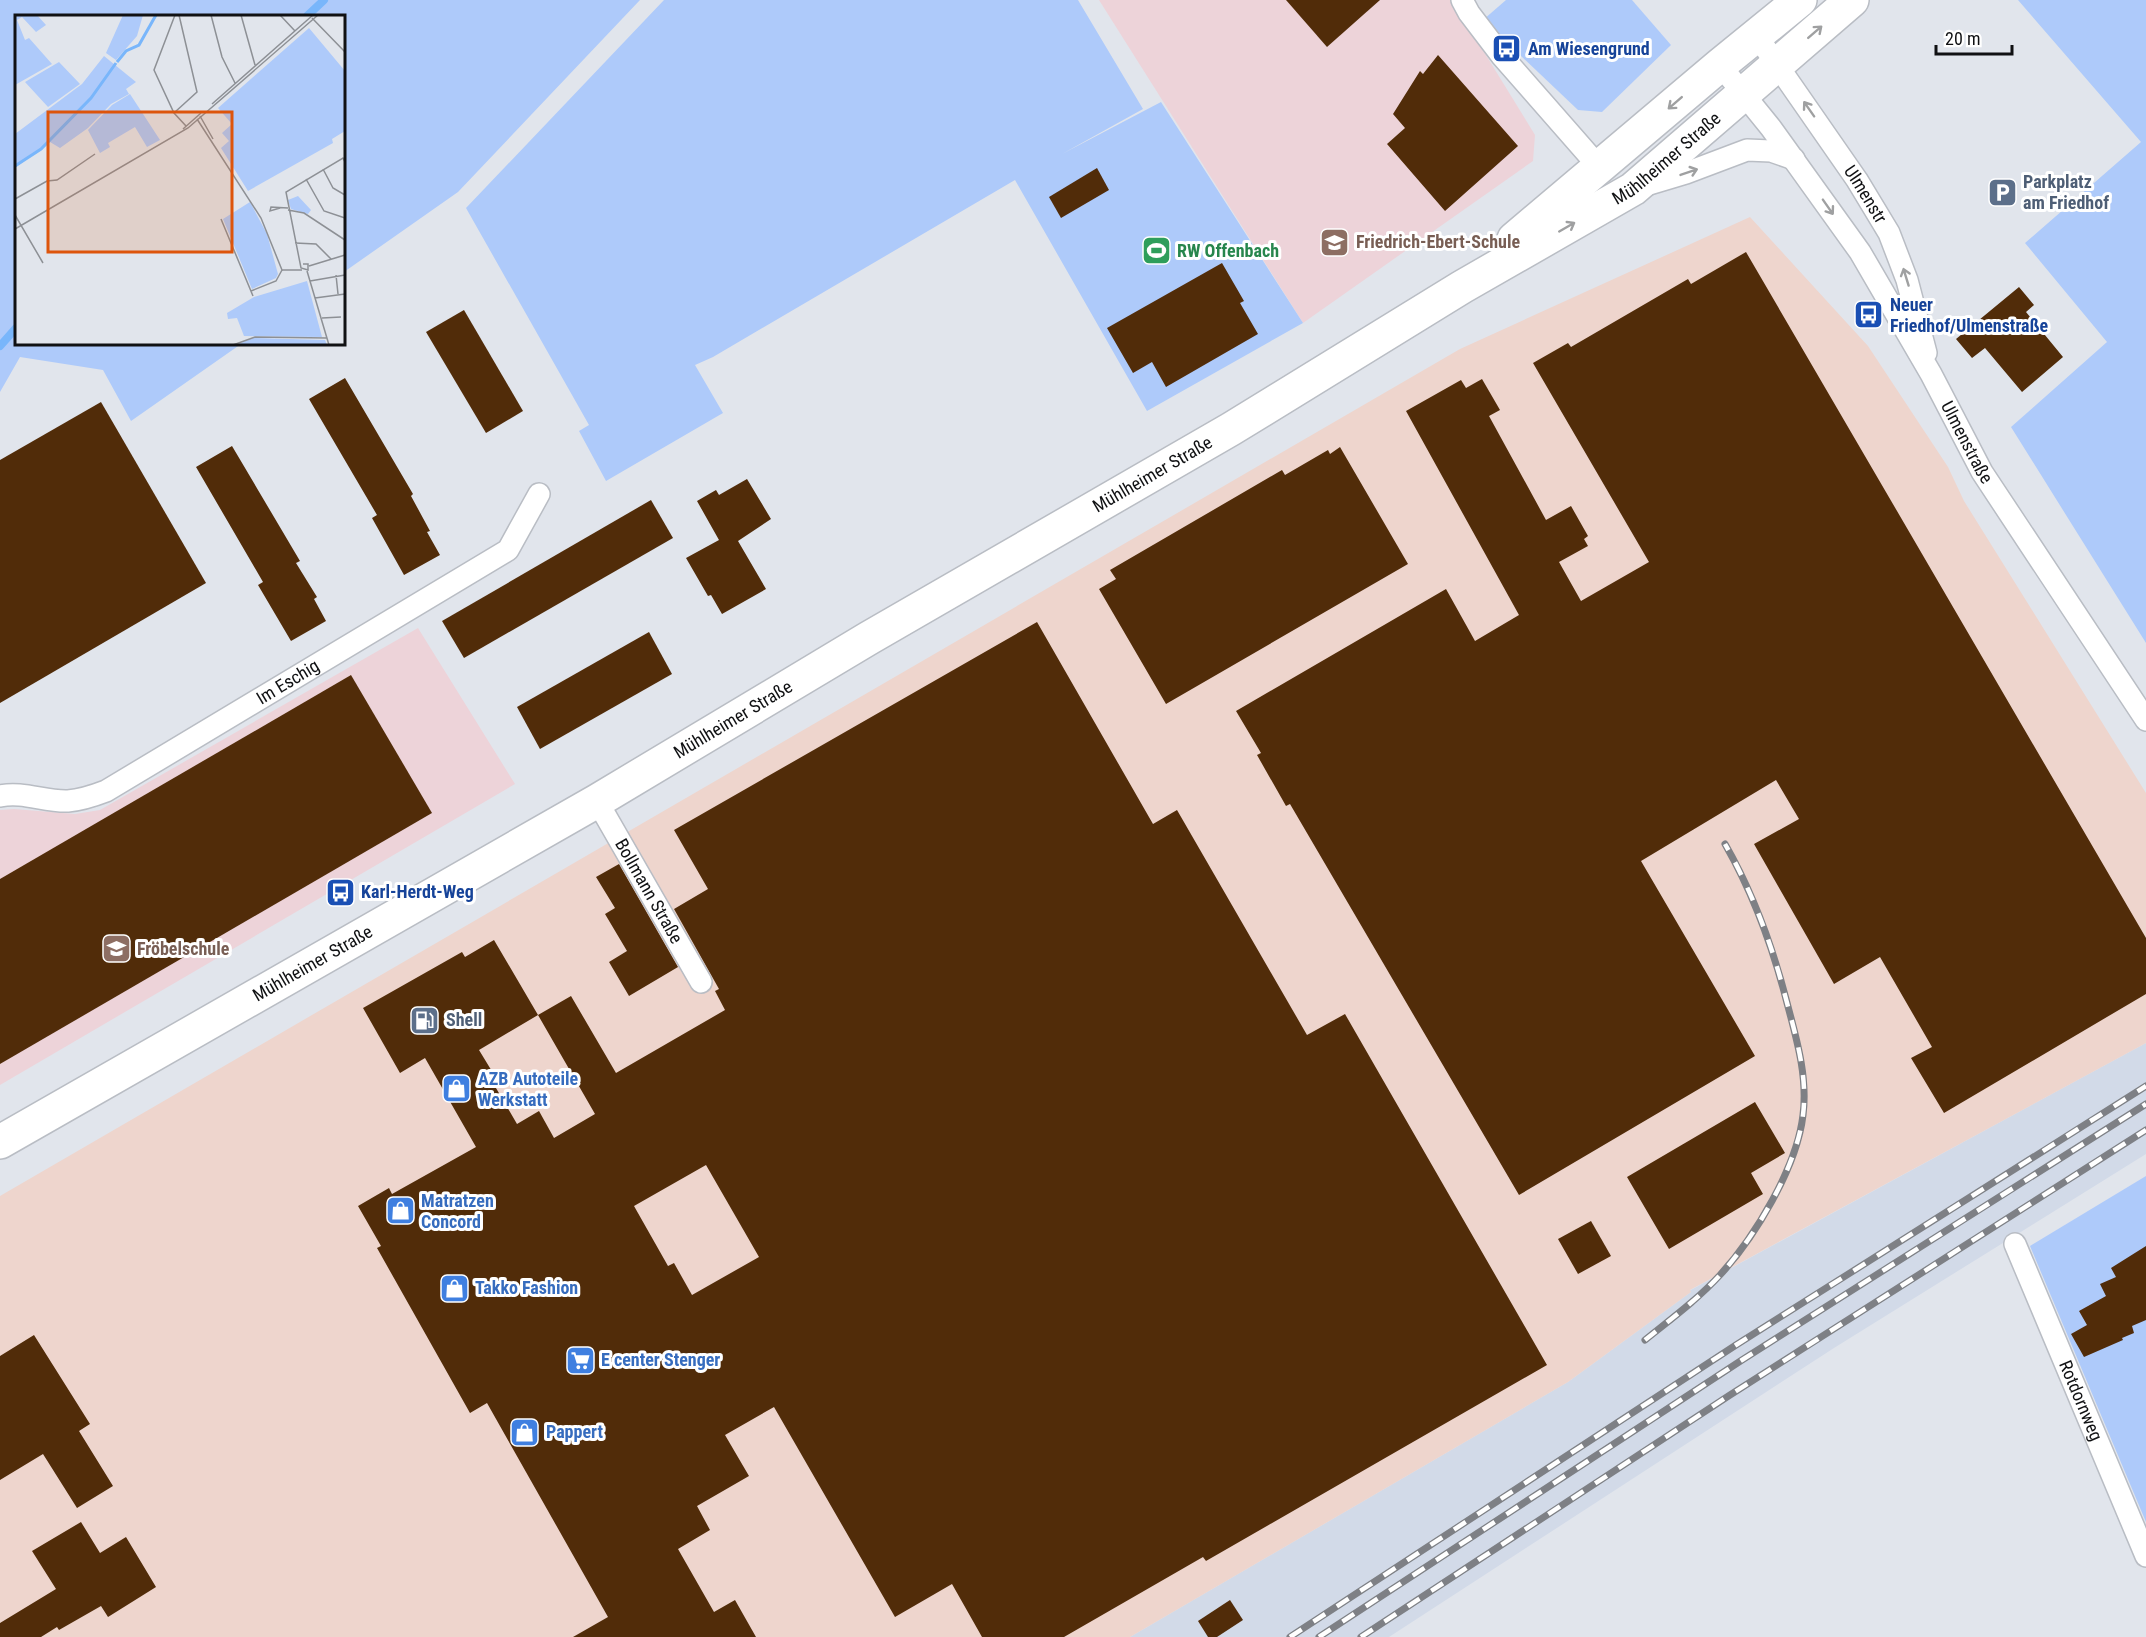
<svg xmlns="http://www.w3.org/2000/svg" width="2146" height="1637" viewBox="0 0 2146 1637" font-family="'Roboto Condensed',sans-serif">
	<style>
		.built { fill: #d2dae8 }
		.industrial { fill: #eed5cd }
		.education { fill: #edd3d9 }
		.green { fill: #aecafa }
		.lines { fill: none; stroke-linecap: round; stroke-linejoin: round }
		.stream { stroke: #79b6fb; stroke-width: 8 }
		.building { fill: #512c09; fill-rule: evenodd }
		.minor-casing { stroke: #b9bdc4; stroke-width: 24 }
		.primary-casing { stroke: #b9bdc4; stroke-width: 36 }
		.minor { stroke: #fff; stroke-width: 21 }
		.primary { stroke: #fff; stroke-width: 33 }
		.rail-casing { stroke: #7e8085; stroke-width: 7 }
		.rail { stroke: #fff; stroke-width: 4.5; stroke-dasharray: 14; stroke-linecap: butt }
		.oneway { stroke: #9fa0a1 }
		.labels { text-anchor: middle; stroke-width: 6; stroke-linejoin: round; paint-order: stroke }
		.transit-label { font-size: 18px; font-weight: bold; fill: #164399; stroke: #fff; text-anchor: start }
		.street-label { font-size: 18px; fill: #101113; stroke: #fff }
		.service-label { font-size: 18px; font-weight: bold; fill: #4e5e75; stroke: #fff; text-anchor: start }
		.education-label { font-size: 18px; font-weight: bold; fill: #785e54; stroke: #fff; text-anchor: start }
		.leisure-label { font-size: 18px; font-weight: bold; fill: #27864d; stroke: #fff; text-anchor: start }
		.shop-label { font-size: 18px; font-weight: bold; fill: #366cbe; stroke: #fff; text-anchor: start }
		.inset-river { fill: none; stroke: #79b6fb; stroke-width: 3 }
		.inset-road { fill: none; stroke: #8d9095; stroke-width: 1.5 }
		.view { fill: #dd550c; fill-opacity: 0.15; stroke: #dd550c; stroke-width: 3 }
		.inset-edge { fill: none; stroke: #101113; stroke-width: 3 }
	</style>
	<rect width="100%" height="100%" fill="#e1e5ec"/>
	<path class="built" d="M2146,1043V1154L1834,1348L1389,1637H1130L1568,1382L1691,1292L1689,1291Z"/>
	<path class="industrial" d="M1750,217L1868,346L1948,467L1964,501L2146,793V1043L1690,1290L1691,1292L1568,1382L1130,1637H0V1196L1460,349Z"/>
	<g class="education">
		<path d="M1099,0H1452L1535,135L1533,161L1303,323Z"/>
		<path d="M418,628L515,784L0,1085V810L14,809L75,814L100,810Z"/>
	</g>
	<g class="green">
		<path d="M0,0H640L458,192L344,272V16H16V344H241L131,421L103,370L20,357L0,392Z"/>
		<path d="M664,0H1078L1143,109L1062,154L1161,102L1303,323L1147,411L1015,180L713,357L695,365L723,413L606,481L579,431L589,425L466,208Z"/>
		<path d="M1506,0H1632L1671,45L1602,112L1578,110L1483,20Z"/>
		<path d="M2018,0H2146V643L2011,427L2107,342L2025,243L2141,142Z"/>
		<path d="M2146,1176V1522L2030,1246Z"/>
	</g>
	<g class="lines">
		<g class="stream">
			<path d="M307,16L324,0"/>
			<path d="M0,346L16,328"/>
		</g>
	</g>
	<g class="building">
		<path d="M1286,0H1380L1327,47Z"/>
		<path d="M1438,55L1518,146L1445,211L1387,144L1405,128L1393,114L1420,71L1423,74Z"/>
		<path d="M1097,168L1109,190L1061,218L1049,197Z"/>
		<path d="M1746,252L2146,938V994L1944,1113L1911,1058L1932,1047L1880,957L1834,984L1754,844L1799,819L1776,780L1641,861L1755,1056L1519,1195L1290,804L1286,806L1257,755L1261,753L1236,711L1446,589L1475,641L1519,615L1406,411L1461,380L1466,388L1482,379L1500,410L1489,416L1546,520L1571,506L1588,536L1584,539L1588,546L1559,562L1581,601L1649,562L1533,363L1568,343L1571,347L1688,279L1691,284Z"/>
		<path d="M1222,263L1244,301L1240,303L1258,334L1166,387L1152,362L1133,373L1107,328Z"/>
		<path d="M2019,287L2034,305L2026,312L2063,357L2022,392L1985,348L1972,358L1956,339Z"/>
		<path d="M464,310L523,411L486,433L426,332Z"/>
		<path d="M345,378L413,494L411,496L430,531L427,532L440,555L404,575L372,518L377,515L309,399Z"/>
		<path d="M101,402L206,583L0,703V460Z"/>
		<path d="M232,446L300,561L296,563L317,597L314,599L326,621L291,641L258,585L263,582L196,467Z"/>
		<path d="M1340,447L1408,564L1166,704L1099,589L1116,579L1110,570L1282,470L1285,475L1328,450L1330,454Z"/>
		<path d="M747,479L771,519L738,541L766,589L722,614L711,595L708,596L686,558L719,540L697,501L716,490L719,495Z"/>
		<path d="M651,500L673,538L464,658L442,621Z"/>
		<path d="M1037,622L1153,824L1177,810L1307,1035L1345,1014L1547,1365L1206,1561L1203,1557L1064,1637H982L952,1584L895,1617L774,1407L725,1435L749,1476L697,1506L710,1530L678,1549L714,1612L735,1600L756,1637H573L608,1617L487,1403L470,1413L377,1248L381,1246L358,1206L389,1188L392,1194L476,1147L425,1058L400,1073L363,1008L462,952L465,957L494,940L538,1015L571,996L616,1073L725,1010L715,991L719,989L674,909L708,889L674,830ZM538,1015L595,1114L554,1138L539,1111L517,1124L489,1076L493,1073L479,1050ZM706,1165L759,1257L692,1295L674,1263L668,1266L634,1206Z"/>
		<path d="M649,632L672,674L540,749L517,707Z"/>
		<path d="M351,675L432,813L0,1064V879Z"/>
		<path d="M619,864L678,967L629,996L609,962L627,951L605,914L615,908L596,877Z"/>
		<path d="M1755,1102L1785,1153L1751,1173L1763,1194L1669,1249L1627,1177Z"/>
		<path d="M1591,1221L1611,1256L1578,1274L1558,1239Z"/>
		<path d="M2146,1246V1320L2132,1326L2134,1333L2122,1338L2123,1340L2084,1357L2071,1334L2087,1325L2079,1311L2106,1296L2100,1284L2116,1277L2111,1268Z"/>
		<path d="M34,1335L90,1424L79,1431L113,1486L77,1508L43,1454L0,1480V1356Z"/>
		<path d="M81,1522L100,1553L126,1537L156,1587L108,1617L101,1606L59,1630L57,1627L41,1637H0V1623L56,1589L32,1551Z"/>
		<path d="M1230,1600L1243,1620L1217,1637H1208L1198,1621Z"/>
	</g>
	<g class="lines">
		<defs>
			<g id="minor">
				<path d="M1462,0L1469,13L1501,55L1600,168"/>
				<path id="s1" d="M1757,36L1857,180L1889,233L1907,280L1926,353"/>
				<path id="s2" d="M1720,65L1771,128L1860,252L1931,374L1982,472L2146,720"/>
				<path d="M1646,185L1686,173L1747,150L1771,151L1794,159"/>
				<path id="s3" d="M0,796C23,791 45,802 68,801C81,800 93,796 106,791L508,550L539,494"/>
				<path id="s4" d="M597,801L701,982"/>
				<path id="s5" d="M2015,1244L2146,1556"/>
			</g>
			<g id="primary">
				<path d="M1514,239L1720,65L1800,0"/>
				<path id="s6" d="M0,1142L597,801L869,638L1231,429L1462,287L1633,189L1852,0"/>
			</g>
		</defs>
		<use href="#minor" class="minor-casing"/>
		<use href="#primary" class="primary-casing"/>
		<use href="#minor" class="minor"/>
		<use href="#primary" class="primary"/>
		<defs>
			<g id="rail">
				<path d="M1645,1340C1671,1319 1698,1299 1720,1275C1755,1237 1797,1167 1803,1115C1808,1076 1796,1037 1786,999C1772,945 1753,893 1725,844"/>
				<path d="M1290,1637L1736,1345L2146,1086"/>
				<path d="M1319,1637L1742,1360L2146,1104"/>
				<path d="M1361,1637L1730,1395L2146,1130"/>
			</g>
		</defs>
		<use href="#rail" class="rail-casing"/>
		<use href="#rail" class="rail"/>
	</g>
	<defs><path id="oneway-shaft" d="M-6 0H5M1.5-3L5.5 0L1.5 3" fill="none" stroke-width="1.6" stroke-linecap="round" stroke-linejoin="round" transform="scale(1.5)"/></defs>
	<g class="oneway">
		<use href="#oneway-shaft" transform="translate(1815 32) rotate(-41)"/>
		<use href="#oneway-shaft" transform="translate(1675 103) rotate(139)"/>
		<use href="#oneway-shaft" transform="translate(1809 109) rotate(-125)"/>
		<use href="#oneway-shaft" transform="translate(1689 172) rotate(-19)"/>
		<use href="#oneway-shaft" transform="translate(1828 207) rotate(55)"/>
		<use href="#oneway-shaft" transform="translate(1567 227) rotate(-30)"/>
		<use href="#oneway-shaft" transform="translate(1906 277) rotate(-107)"/>
	</g>
	<defs>
		<symbol id="bus-square" viewBox="-11 -11 22 22"><rect x="-9" y="-9" width="18" height="18" rx="4" fill="#1a4fb4" stroke="#fff"/><path d="M-5-6H5V4H4V6H2V4H-2V6H-4V4H-5ZM-3.5-4V0h7V-4ZM-3.5 1.2v1.5H-2V1.2ZM2 1.2v1.5H3.5V1.2Z" fill="#fff"/></symbol>
		<symbol id="parking-square" viewBox="-11 -11 22 22"><rect x="-9" y="-9" width="18" height="18" rx="4" fill="#5c6f8a" stroke="#fff"/><path d="M-3.5-5.5H1a3.5 3.5 0 0 1 0 7H-1V5.5H-3.5ZM-1-3.4V-.6H.8a1.4 1.4 0 0 0 0-2.8Z" fill="#fff"/></symbol>
		<symbol id="school-square" viewBox="-11 -11 22 22"><rect x="-9" y="-9" width="18" height="18" rx="4" fill="#8d6e63" stroke="#fff"/><path d="M0-5L7-2L0 1L-7-2ZM-4 1L0 2.5L4 1V4Q0 6-4 4Z" fill="#fff"/></symbol>
		<symbol id="stadium-square" viewBox="-11 -11 22 22"><rect x="-9" y="-9" width="18" height="18" rx="4" fill="#2e9e5b" stroke="#fff"/><path d="M0-5a6.5 5 0 1 0 0 10a6.5 5 0 1 0 0-10ZM-3.5-1.8h7v3.6h-7Z" fill="#fff"/></symbol>
		<symbol id="fuel-square" viewBox="-11 -11 22 22"><rect x="-9" y="-9" width="18" height="18" rx="4" fill="#5c6f8a" stroke="#fff"/><path d="M-5.5-6h7V0h2V4h1.3V-2.5L3-4.5l.8-.8L6-3V5H2.5V1h-1V6h-7ZM-4.2-4.7v3.2H.2V-4.7Z" fill="#fff"/></symbol>
		<symbol id="shop-square" viewBox="-11 -11 22 22"><rect x="-9" y="-9" width="18" height="18" rx="4" fill="#3f7fe0" stroke="#fff"/><path d="M-5-2.5h2.3a2.7 3.5 0 0 1 5.4 0H5L5.5 6h-11ZM-1.5-2.5h3a1.5 2.3 0 0 0-3 0Z" fill="#fff"/></symbol>
		<symbol id="supermarket-square" viewBox="-11 -11 22 22"><rect x="-9" y="-9" width="18" height="18" rx="4" fill="#3f7fe0" stroke="#fff"/><path d="M-6-5.5h2.5l.6 2H6L4.5 2H-2.5L-4.4-4H-6ZM-1.5 3.2a1.3 1.3 0 1 0 .1 0ZM3 3.2a1.3 1.3 0 1 0 .1 0Z" fill="#fff"/></symbol>
	</defs>
	<g fill-rule="evenodd">
		<use href="#bus-square" x="1490" y="32" width="33" height="33"/>
		<use href="#parking-square" x="1986" y="176" width="33" height="33"/>
		<use href="#school-square" x="1318" y="226" width="33" height="33"/>
		<use href="#stadium-square" x="1140" y="234" width="33" height="33"/>
		<use href="#bus-square" x="1852" y="298" width="33" height="33"/>
		<use href="#bus-square" x="324" y="876" width="33" height="33"/>
		<use href="#school-square" x="100" y="932" width="33" height="33"/>
		<use href="#fuel-square" x="408" y="1004" width="33" height="33"/>
		<use href="#shop-square" x="440" y="1072" width="33" height="33"/>
		<use href="#shop-square" x="384" y="1194" width="33" height="33"/>
		<use href="#shop-square" x="438" y="1272" width="33" height="33"/>
		<use href="#supermarket-square" x="564" y="1344" width="33" height="33"/>
		<use href="#shop-square" x="508" y="1416" width="33" height="33"/>
	</g>
	<g class="labels">
		<g class="transit-label">
			<text x="1528" y="55">Am Wiesengrund</text>
			<text x="1890" y="311">Neuer<tspan x="1890" dy="21">Friedhof/Ulmenstraße</tspan></text>
			<text x="361" y="898">Karl-Herdt-Weg</text>
		</g>
		<g class="street-label">
			<text dy="6" stroke="none"><textPath href="#s6" startOffset="1936">Mühlheimer Straße</textPath></text>
			<text dy="6" stroke="none"><textPath href="#s1" startOffset="192">Ulmenstr</textPath></text>
			<text dy="6" stroke="none"><textPath href="#s2" startOffset="452">Ulmenstraße</textPath></text>
			<text dy="6" stroke="none"><textPath href="#s6" startOffset="1332">Mühlheimer Straße</textPath></text>
			<text dy="6" stroke="none"><textPath href="#s3" startOffset="320">Im Eschig</textPath></text>
			<text dy="6" stroke="none"><textPath href="#s6" startOffset="846">Mühlheimer Straße</textPath></text>
			<text dy="6" stroke="none"><textPath href="#s4" startOffset="104">Bollmann Straße</textPath></text>
			<text dy="6" stroke="none"><textPath href="#s6" startOffset="360">Mühlheimer Straße</textPath></text>
			<text dy="6" stroke="none"><textPath href="#s5" startOffset="170">Rotdornweg</textPath></text>
		</g>
		<g class="service-label">
			<text x="2023" y="188">Parkplatz<tspan x="2023" dy="21">am Friedhof</tspan></text>
			<text x="446" y="1026">Shell</text>
		</g>
		<g class="education-label">
			<text x="1356" y="248">Friedrich-Ebert-Schule</text>
			<text x="137" y="955">Fröbelschule</text>
		</g>
		<g class="leisure-label">
			<text x="1177" y="257">RW Offenbach</text>
		</g>
		<g class="shop-label">
			<text x="478" y="1085">AZB Autoteile<tspan x="478" dy="21">Werkstatt</tspan></text>
			<text x="421" y="1207">Matratzen<tspan x="421" dy="21">Concord</tspan></text>
			<text x="475" y="1294">Takko Fashion</text>
			<text x="601" y="1366">E center Stenger</text>
			<text x="546" y="1438">Pappert</text>
		</g>
	</g>
	<g transform="translate(15 15)">
		<rect width="330" height="330" fill="#e1e5ec"/>
		<path d="M0,0H22L31,10L21,17L7,2L2,5L10,25L14,23L37,49L0,70ZM108,0H128L122,21L101,45L91,38ZM294,13L330,56V116L317,124L318,128L233,176L206,133L214,126L207,118L217,109L203,93ZM89,41L121,67L111,74L114,79L96,89L73,113L45,133L35,127L0,153V119L67,69ZM44,47L65,69L33,92L10,67ZM115,79L145,125L132,132L120,112L93,128L95,132L85,138L73,115L97,90ZM283,181L296,195L293,199L276,194L273,185ZM235,187L252,219L263,259L261,263L237,274L208,204ZM292,266L307,322L229,321L222,303L213,304L212,298L239,282ZM238,323L310,325L312,330H221Z" fill="#aecafa"/>
		<path class="inset-river" d="M102,47L111,36L124,30L141,0M0,151L26,134L76,83L101,48"/>
		<path class="inset-road" d="M160,0L139,55L159,98L171,111M196,0L207,42L220,68M226,0L240,50M265,0L280,16M297,3L330,37M197,89L298,0M160,97L182,77L164,0M185,101L198,124M182,104L246,203L267,255M168,114L186,98M308,154L318,173L330,180M291,164L309,196L330,203M0,184L32,166L42,165L80,139M265,193L255,196L256,192L273,193M273,195L289,198L330,225M0,200L28,248M206,204L238,281M0,214L173,113L303,0M280,228L301,229L316,244M288,249H293V255L286,253L271,177L328,143L330,147M294,251L330,240M267,255H287M292,256L314,330M321,260L323,279M295,266L330,260M236,276L261,266L267,255M300,283L330,279M307,303L326,302M218,330L240,322L312,323"/>
		<path class="view" d="M33,97H217V237H33Z"/>
		<rect width="330" height="330" class="inset-edge"/>
	</g>
	<path d="M1936 45v9h76v-9" fill="none" stroke="#101113" stroke-width="3"/>
	<text x="1945" y="45" font-size="18" fill="#101113" stroke="#ffffff" stroke-width="4.5" paint-order="stroke">20 m</text>
</svg>
